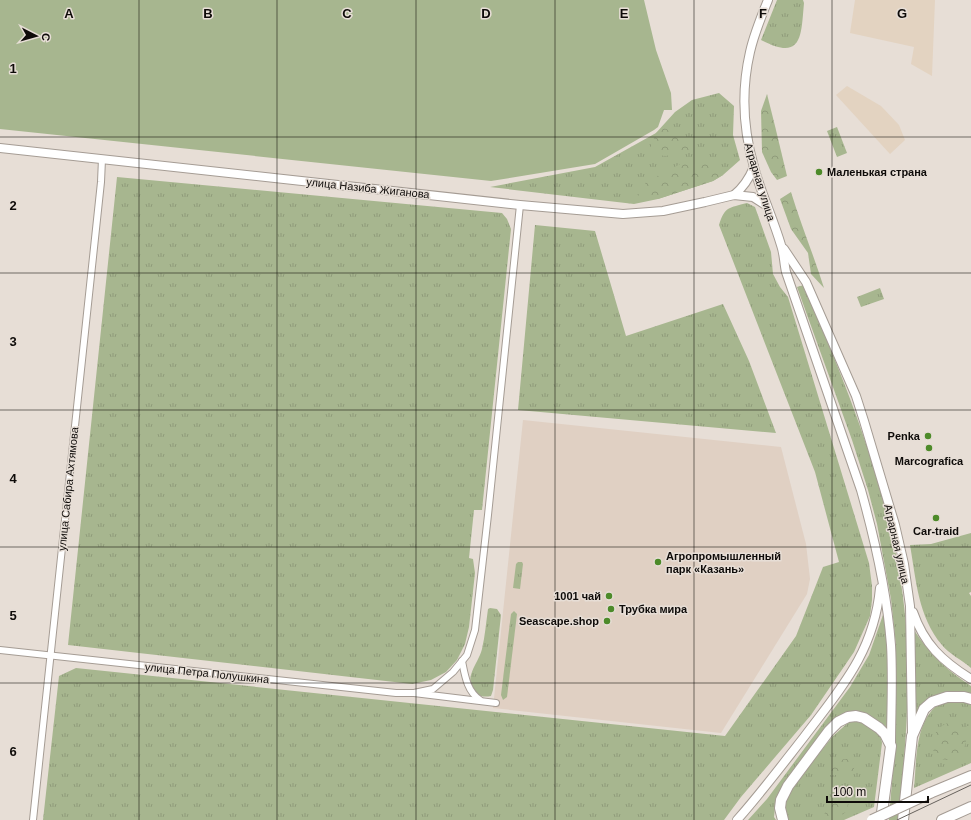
<svg xmlns="http://www.w3.org/2000/svg" width="971" height="820" viewBox="0 0 971 820" font-family="Helvetica,sans-serif">
	<style>
		.built { fill: #e0d0c3 }
		.industrial { fill: #e3d3c1 }
		.grass { fill: url(#grass-tufts) }
		.forest { fill: url(#forest-crowns) }
		.pitch { fill: #a7b68f }
		.lines { fill: none; stroke-linecap: round; stroke-linejoin: round }
		.minor-casing { stroke: #a59c94; stroke-width: 8 }
		.tertiary-casing { stroke: #a59c94; stroke-width: 10 }
		.primary-casing { stroke: #a59c94; stroke-width: 12 }
		.minor { stroke: #fff; stroke-width: 6 }
		.tertiary { stroke: #fff; stroke-width: 8 }
		.primary { stroke: #fff; stroke-width: 10 }
		.tram { stroke: #67625d; stroke-width: 1 }
		.primary-bridge-casing { stroke: #a59c94; stroke-width: 12; stroke-linecap: butt }
		.primary-bridge { stroke: #fff; stroke-width: 10 }
		.grid { fill: none; stroke: #0e0b09; stroke-width: 1; stroke-opacity: 0.55 }
		.poi-dot { fill: #4d8a29; stroke: #e7ded6; stroke-width: 1.5 }
		.labels { text-anchor: middle; stroke-width: 3; stroke-linejoin: round; paint-order: stroke }
		.poi-label { font-size: 11px; font-weight: bold; fill: #0e0b09; stroke: #e7ded6; text-anchor: start }
		.street-label { font-size: 11px; fill: #0e0b09; stroke: #e7ded6 }
		.grid-label { font-size: 13px; text-anchor: middle; font-weight: bold; fill: #0e0b09; stroke: #e7ded6; stroke-width: 3; stroke-linejoin: round; paint-order: stroke }
	</style>
	<defs>
		<pattern id="grass-tufts" width="24" height="20" patternUnits="userSpaceOnUse"><rect width="24" height="20" fill="#a7b68f"/><path d="M3 7l-1-3M5 7V3M7 7l1-3M15 17l-1-3M17 17v-4M19 17l1-3" fill="none" stroke="#8f9b7a"/></pattern>
		<pattern id="forest-crowns" width="20" height="18" patternUnits="userSpaceOnUse"><rect width="20" height="18" fill="#a7b68f"/><path d="M2 6a3 3 0 1 1 6 0M12 15a3 3 0 1 1 6 0" fill="none" stroke="#8f9b7a"/></pattern>
	</defs>
	<rect width="100%" height="100%" fill="#e7ded6"/>
	<path class="built" d="M523,420L781,447L806,544L810,579L807,594L721,733L493,708Z"/>
	<g class="industrial">
		<path d="M855,0H935L932,76L911,64L914,47L850,33Z"/>
		<path d="M847,86L881,106L899,125L905,140L890,154L836,95Z"/>
	</g>
	<g class="grass">
		<path d="M777,0H803L804,3C801,35 803,62 761,40Z"/>
		<path d="M719,93L734,106L733,135L740,160L723,175L713,181L658,199L634,204L490,187L595,167L656,133L675,112L692,100Z"/>
		<path d="M837,127L847,153L837,157L827,131Z"/>
		<path d="M117,177L502,213L507,219L511,229L482,510H474L469,558L473,559L475,573L469,627L465,644L457,660L446,672L431,680L412,684L68,645Z"/>
		<path d="M747,203L755,207L771,252L773,274L780,287L788,297L869,563L872,586V600L870,616L854,652L811,715L741,797L724,820H43L59,676L76,668L725,736L796,636L823,567L839,562L815,472L719,225C725,206 729,208 747,203Z"/>
		<path d="M535,225L595,231L626,336L723,304L749,361L776,433L518,410Z"/>
		<path d="M804,285C852,399 901,517 907,642C910,702 904,761 899,820H889L896,729V646L891,599L877,524L868,490L852,440L797,287Z"/>
		<path d="M880,288L884,299L861,307L857,297Z"/>
		<path d="M971,533V592L969,593L971,596V668C962,660 949,654 942,645C918,617 916,579 910,545L931,544Z"/>
		<path d="M518,562H522L523,564L520,589L513,588L516,564Z"/>
		<path d="M490,608L497,609L501,615L493,690L491,696C486,697 481,697 477,694C461,679 478,665 482,649C485,636 486,623 488,609Z"/>
		<path d="M514,611L517,614L507,697L503,700L501,695L511,614Z"/>
		<path d="M884,612L888,663V728C873,717 859,707 840,715L776,800L774,817L776,820H748L767,799L850,687L869,655Z"/>
		<path d="M914,630C931,656 946,669 971,686V696L940,695L915,720Z"/>
		<path d="M961,700L971,704V763L914,788C917,759 914,719 942,702C947,700 955,700 961,700Z"/>
		<path d="M850,721C864,722 880,728 882,743L874,807L844,820H788L785,815L786,801L791,788L833,736Z"/>
	</g>
	<g class="forest">
		<path d="M767,94L775,126L787,176L777,180L771,172L762,152L761,111Z"/>
		<path d="M664,128L683,136L694,149L666,156L648,154L656,133Z"/>
		<path d="M690,159L719,162L723,175L713,181L658,199L637,198L646,182Z"/>
		<path d="M791,192C801,225 814,256 824,288L811,274L808,253L791,229L780,199Z"/>
		<path d="M948,723L957,724L962,735L966,732V727L971,723V744L968,741H966C965,744 965,747 963,750C958,763 946,761 936,757C929,743 934,728 948,723Z"/>
		<path d="M854,758L856,760L853,772L840,775H827L825,773L826,770L838,760Z"/>
		<path d="M841,798L845,799L848,802L847,811C842,816 833,819 825,819L824,815L826,810H830L834,801Z"/>
	</g>
	<path class="pitch" d="M0,0H644L656,50L671,93L672,110H664L658,127L654,130L595,164L491,181L0,129Z"/>
	<g class="lines">
		<defs>
			<g id="minor">
				<path d="M0,650L396,693H414L496,703"/>
				<path d="M462,661C465,676 467,691 480,700"/>
				<path d="M414,693L433,689L453,672L467,655L475,630L488,515L520,205"/>
				<path d="M33,820L101,182L102,159"/>
			</g>
			<g id="tertiary">
				<path d="M768,0C761,17 754,34 750,52C741,91 743,129 754,167C761,193 773,218 781,245C784,253 784,263 786,272L861,490C875,540 887,593 891,645C893,678 891,712 891,745"/>
				<path d="M0,148L520,205L623,214L663,211L705,202L734,195L753,197L767,206"/>
				<path d="M734,195C744,187 749,179 754,167"/>
				<path d="M784,249L806,282L856,396L864,421L895,525L904,564L910,606L912,733"/>
				<path d="M913,612C924,644 942,661 971,679"/>
				<path d="M737,820C761,793 782,765 804,737C841,688 874,652 880,588"/>
			</g>
			<g id="primary">
				<path d="M930,793L971,776"/>
				<path d="M783,820L780,808L781,800L788,786L829,731L838,722L848,717L856,716L864,718L879,728L885,734L891,746L881,820"/>
				<path d="M903,820L912,736L924,709L932,702L947,697H964L971,699"/>
				<path d="M942,820L971,807"/>
			</g>
		</defs>
		<use href="#minor" class="minor-casing"/>
		<use href="#tertiary" class="tertiary-casing"/>
		<use href="#primary" class="primary-casing"/>
		<use href="#minor" class="minor"/>
		<use href="#tertiary" class="tertiary"/>
		<use href="#primary" class="primary"/>
		<path class="tram" d="M897,820L971,785"/>
		<defs>
			<path id="primary-bridge" d="M872,820L930,793"/>
		</defs>
		<use href="#primary-bridge" class="primary-bridge-casing"/>
		<use href="#primary-bridge" class="primary-bridge"/>
	</g>
	<path class="grid" d="M139,0V820M277,0V820M416,0V820M555,0V820M694,0V820M832,0V820M0,137H971M0,273H971M0,410H971M0,547H971M0,683H971"/>
	<g class="poi-dot">
		<circle cx="819" cy="172" r="4"/>
		<circle cx="928" cy="436" r="4"/>
		<circle cx="929" cy="448" r="4"/>
		<circle cx="936" cy="518" r="4"/>
		<circle cx="658" cy="562" r="4"/>
		<circle cx="609" cy="596" r="4"/>
		<circle cx="611" cy="609" r="4"/>
		<circle cx="607" cy="621" r="4"/>
	</g>
	<g class="labels">
		<g class="poi-label">
			<text x="827" y="176">Маленькая страна</text>
			<text x="920" y="440" text-anchor="end">Penka</text>
			<text x="929" y="465" text-anchor="middle">Marcografica</text>
			<text x="936" y="535" text-anchor="middle">Car-traid</text>
			<text x="666" y="560">Агропромышленный<tspan x="666" dy="13">парк «Казань»</tspan></text>
			<text x="601" y="600" text-anchor="end">1001 чай</text>
			<text x="619" y="613">Трубка мира</text>
			<text x="599" y="625" text-anchor="end">Seascape.shop</text>
		</g>
		<g class="street-label">
			<text transform="translate(760 182) rotate(73)" y="4">Аграрная улица</text>
			<text transform="translate(368 188) rotate(6)" y="4">улица Назиба Жиганова</text>
			<text transform="translate(68 489) rotate(-84)" y="4">улица Сабира Ахтямова</text>
			<text transform="translate(897 544) rotate(77)" y="4">Аграрная улица</text>
			<text transform="translate(207 673) rotate(6)" y="4">улица Петра Полушкина</text>
		</g>
	</g>
	<g class="grid-label">
		<text x="69" y="18">A</text>
		<text x="208" y="18">B</text>
		<text x="347" y="18">C</text>
		<text x="486" y="18">D</text>
		<text x="624" y="18">E</text>
		<text x="763" y="18">F</text>
		<text x="902" y="18">G</text>
		<text x="13" y="73">1</text>
		<text x="13" y="210">2</text>
		<text x="13" y="346">3</text>
		<text x="13" y="483">4</text>
		<text x="13" y="620">5</text>
		<text x="13" y="756">6</text>
	</g>
	<g transform="translate(36 36) rotate(96)" stroke="#e7ded6" stroke-width="3" paint-order="stroke">
	<path d="M0-3L7 15L0 10L-7 15Z" fill="#0e0b09"/>
	<text y="-6" font-size="11" font-weight="bold" text-anchor="middle" fill="#0e0b09">С</text>
	</g>
	<path d="M827 796v6h101v-6" fill="none" stroke="#0e0b09" stroke-width="2"/>
	<text x="833" y="796" font-size="12" fill="#0e0b09" stroke="#e7ded6" stroke-width="3" paint-order="stroke">100 m</text>
</svg>
